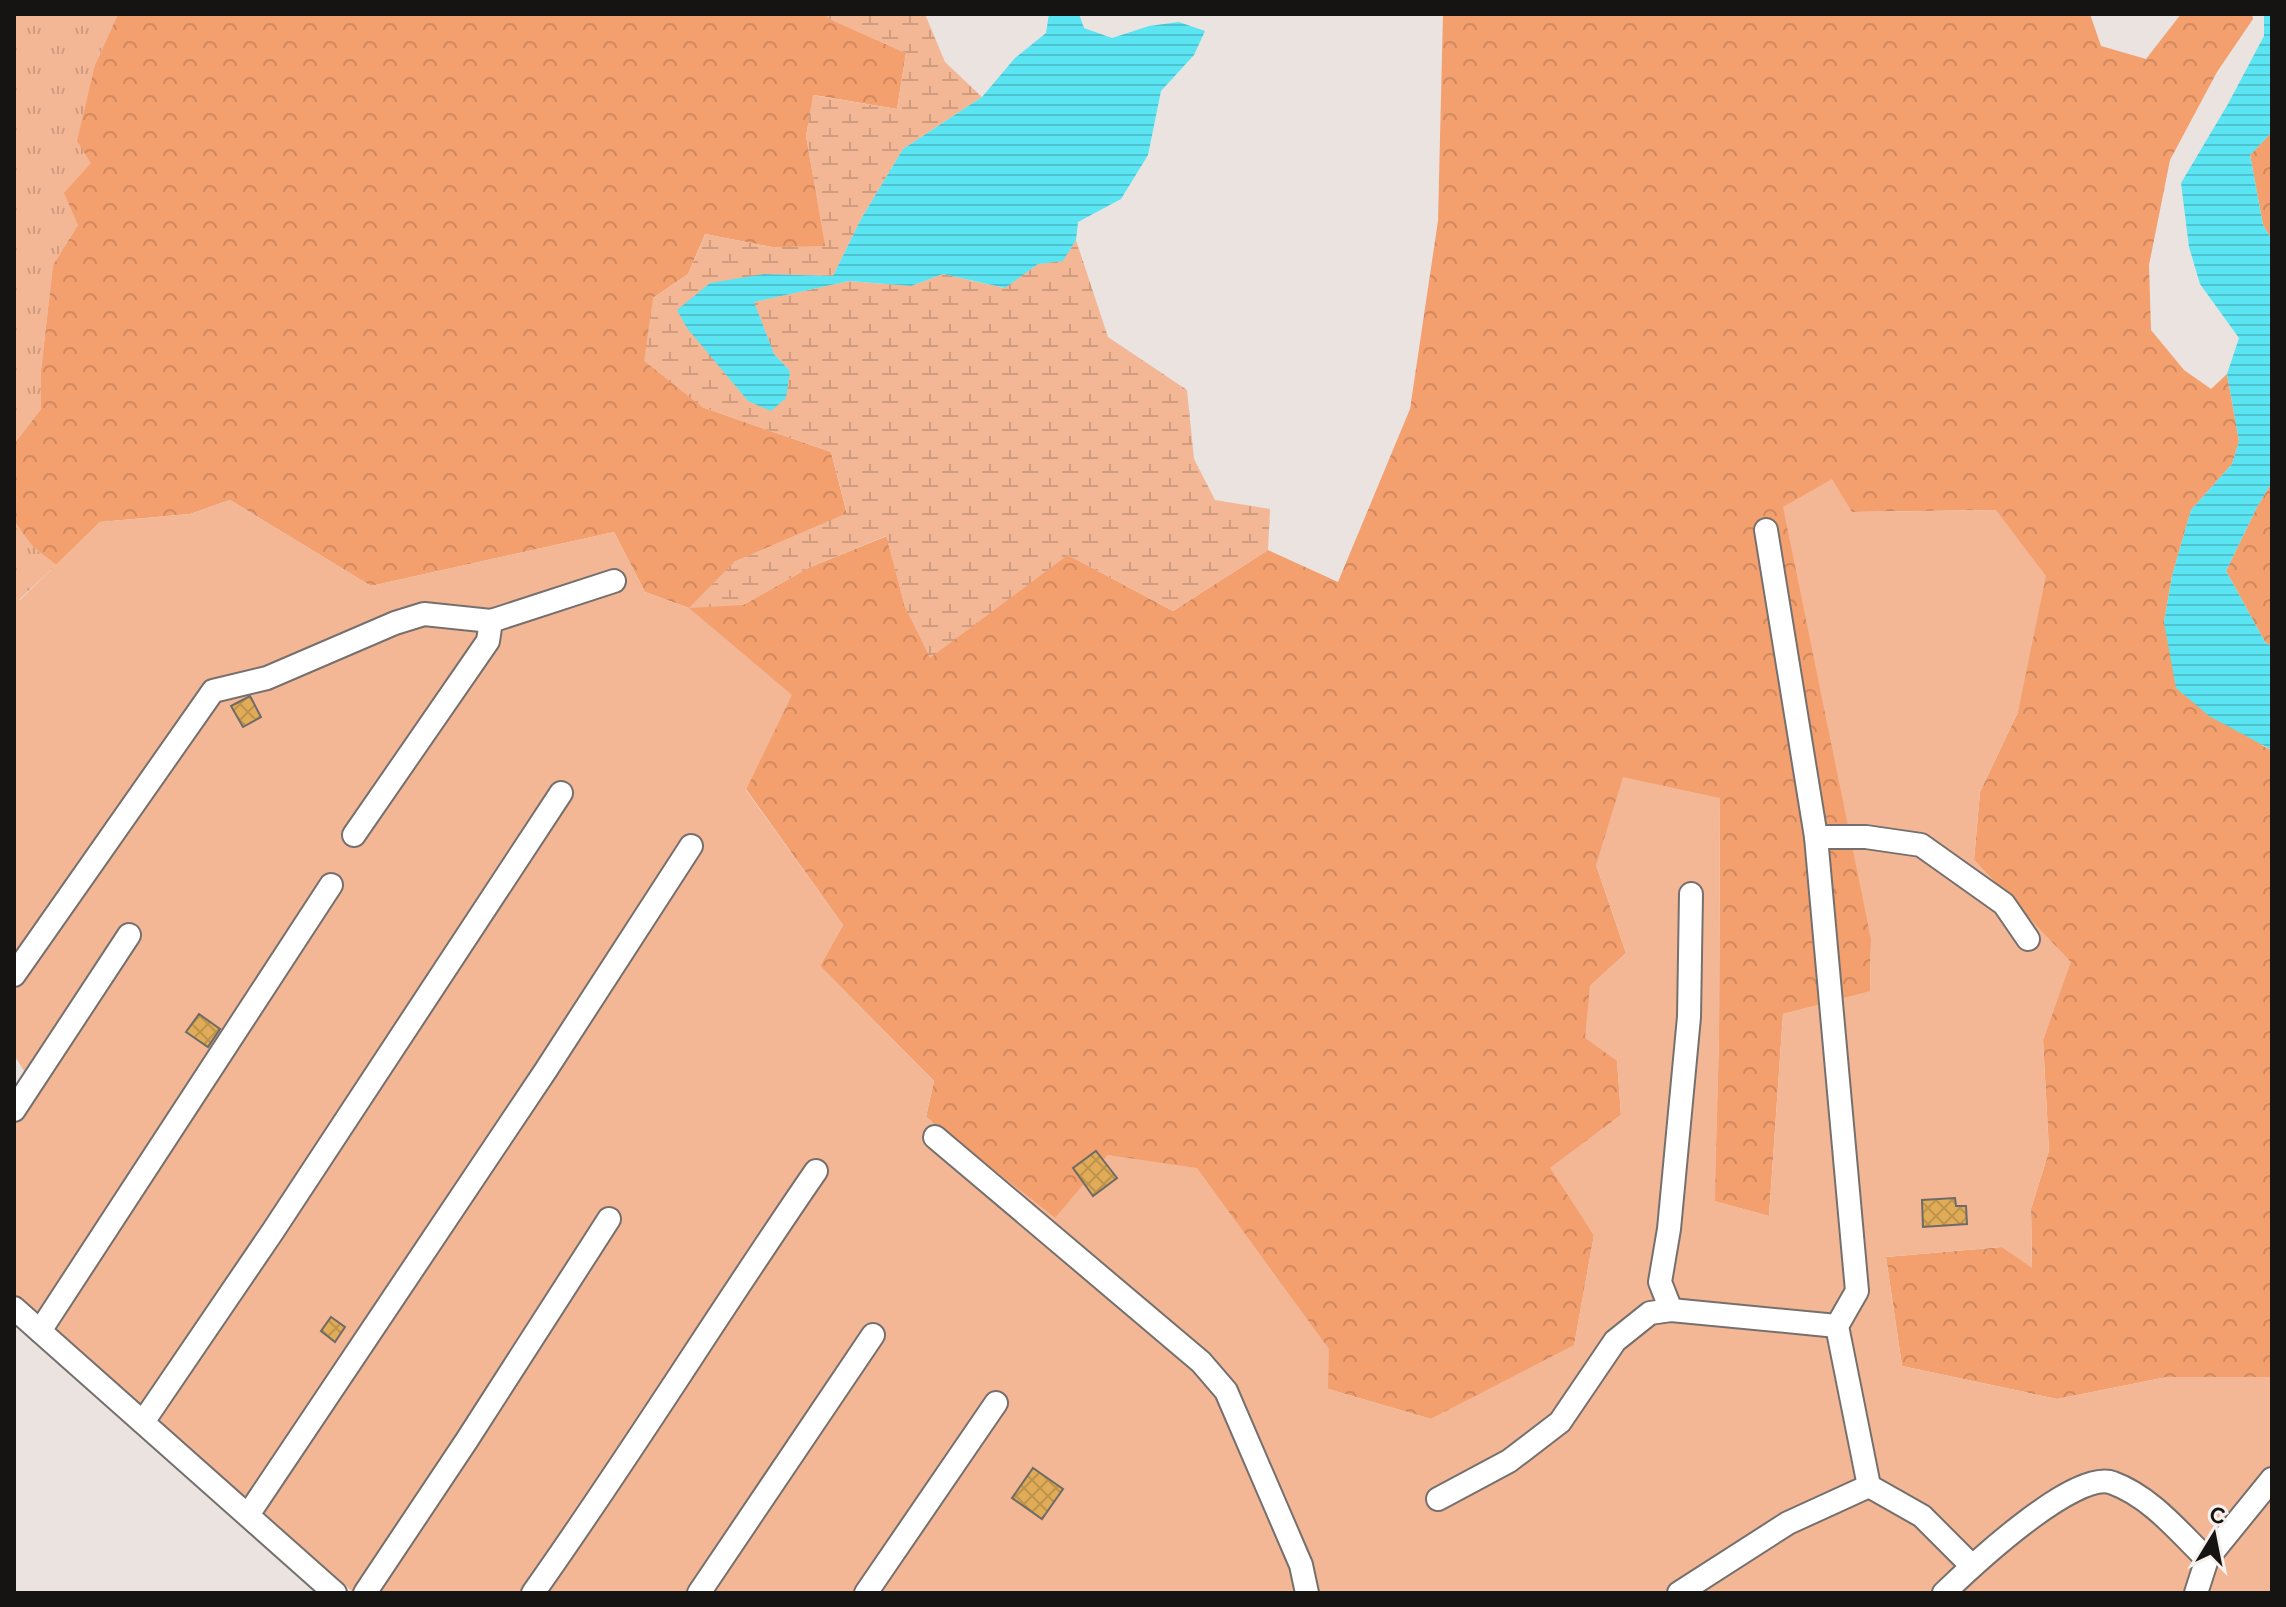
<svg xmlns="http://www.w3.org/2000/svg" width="2286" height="1607" viewBox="0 0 2286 1607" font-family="Raleway,sans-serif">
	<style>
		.grass { fill: url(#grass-tufts) }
		.forest { fill: url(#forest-crowns) }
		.wetland { fill: url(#wetland-marsh) }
		.garden { fill: #f3b796 }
		.water { fill: url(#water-rules) }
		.building { fill: url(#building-cross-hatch); stroke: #6e6b66; stroke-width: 2 }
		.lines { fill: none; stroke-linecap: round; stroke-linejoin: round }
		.minor-casing { stroke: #75706d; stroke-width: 26 }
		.minor { stroke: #fff; stroke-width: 22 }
	</style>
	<defs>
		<pattern id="grass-tufts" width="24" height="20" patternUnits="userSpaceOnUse" patternTransform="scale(2)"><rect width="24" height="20" fill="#f3b796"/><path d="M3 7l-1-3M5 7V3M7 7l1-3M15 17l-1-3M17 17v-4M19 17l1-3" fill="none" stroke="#d09c80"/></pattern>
		<pattern id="forest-crowns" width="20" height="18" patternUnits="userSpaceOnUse" patternTransform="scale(2)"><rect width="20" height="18" fill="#f39f6e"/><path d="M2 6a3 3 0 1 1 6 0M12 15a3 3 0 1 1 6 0" fill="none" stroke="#d0885e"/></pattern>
		<pattern id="wetland-marsh" width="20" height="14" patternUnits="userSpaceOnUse" patternTransform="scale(2)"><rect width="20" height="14" fill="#f3b796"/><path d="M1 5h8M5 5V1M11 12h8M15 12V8" fill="none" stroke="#d09c80"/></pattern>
		<pattern id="water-rules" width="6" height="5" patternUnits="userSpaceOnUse" patternTransform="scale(2)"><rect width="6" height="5" fill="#5be4f2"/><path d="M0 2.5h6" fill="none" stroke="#4ec3cf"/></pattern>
		<pattern id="building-cross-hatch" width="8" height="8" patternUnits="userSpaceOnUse" patternTransform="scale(2)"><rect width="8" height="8" fill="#e1ac57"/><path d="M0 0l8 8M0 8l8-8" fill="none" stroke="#c0934b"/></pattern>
	</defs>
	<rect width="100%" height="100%" fill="#eae3e0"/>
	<g class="grass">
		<path d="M14,14H118L95,65L91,163L78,225L53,265L41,370V409L14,444Z"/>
		<path d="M14,521L32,546L56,565L19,600L14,598Z"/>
	</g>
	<g class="forest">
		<path d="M118,14H825L830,19L906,53L897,109L814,95L806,136L826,247H772L705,234L688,274L653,298L702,407L831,452L847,514L734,562L743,605L808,568L887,536L905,607L1068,555L1173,611L1268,550L1338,582L1410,409L1438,221L1443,14H2090L2101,46L2146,59L2181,14H2252L2253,19L2217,72L2170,160L2149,265L2151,330L2184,370L2211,389L2227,374L2239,441L2232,464L2191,510L2172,576L2164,622L2263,746L2272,750V1377H2167L2057,1399L1902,1366L1886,1257L2002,1247L2032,1267L2031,1209L2049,1151L2043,1040L2070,962L1974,860L1980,792L2018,712L1996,510L1852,512L1871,939L1870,992L1783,1014L1769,1216L1714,1201L1719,1038L1720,798L1596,865L1626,953L1590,986L1617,1061L1621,1115L1551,1168L1594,1235L1574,1346L1431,1419L1328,1389L1108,1155L1056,1219L926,1117L934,1081L820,966L843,925L746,789L689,608L645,592L614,532L371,586L230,500L190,514L100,522L56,565L32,546L14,521V444L41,409V370L53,265L78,225L64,193L91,163L77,141L95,65Z"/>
		<path d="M2272,132V240L2263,225L2250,155Z"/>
		<path d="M2272,482V647L2265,642L2226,571L2257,507Z"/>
	</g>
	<path class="wetland" d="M825,14H925L945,62L982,97L903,149L861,219L833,276L764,274L721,368L748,401L790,371L774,354L753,302L849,281L911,286L943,274L1004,288L1038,264L1063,260L1076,240L1108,337L1187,390L1194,459L1215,500L1270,509L1268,550L1173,611L1068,555L930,658L905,607L886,536L808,568L743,605L689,608L734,562L847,513L831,452L702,407L644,361L653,298L688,274L705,234L772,247L825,246L806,136L813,95L897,109L906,53L829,19Z"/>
	<path class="garden" d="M1832,479L1852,512L1996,510L2046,576L2018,712L1980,792L1974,860L2071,962L2043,1040L2049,1151L2031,1209L2032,1268L2002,1247L1886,1257L1902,1366L2057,1399L2167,1377H2272V1593H354L14,1293V1113L33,1085L14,1055V598L20,600L100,522L190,514L230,500L371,586L614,532L645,592L689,608L792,695L746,790L843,925L820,966L934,1081L926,1117L1055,1218L1108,1155L1197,1168L1329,1349L1328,1389L1431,1419L1574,1345L1594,1235L1550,1168L1621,1115L1617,1061L1585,1038L1590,986L1626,953L1596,865L1623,777L1720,798L1719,1038L1715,1201L1769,1216L1783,1014L1870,991L1871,939L1783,507Z"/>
	<g class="water">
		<path d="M1049,14H1079L1084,28L1112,38L1149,26L1179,22L1205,31L1194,55L1161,91L1148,155L1121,199L1078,222L1076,240L1063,261L1038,264L1005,288L943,274L911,286L849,281L754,302L774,354L790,371L786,398L771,411L748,401L687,328L677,310L710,283L764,274L833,276L861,219L903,149L982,97L1015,58L1046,33Z"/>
		<path d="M2264,14H2272V132L2250,155L2263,225L2272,240V482L2257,507L2226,571L2265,642L2272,647V750L2209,716L2176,688L2164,622L2172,576L2191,510L2232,464L2239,441L2227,374L2239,338L2200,284L2189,247L2181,183L2228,104L2264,36Z"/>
	</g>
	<g class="building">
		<path d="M250,696L261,717L243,727L231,706Z"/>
		<path d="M199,1014L220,1029L208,1047L186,1032Z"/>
		<path d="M1096,1151L1117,1178L1093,1196L1073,1168Z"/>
		<path d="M1955,1198L1956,1206H1966L1967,1224L1923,1227L1922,1200Z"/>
		<path d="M331,1317L345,1327L335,1342L321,1331Z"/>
		<path d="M1033,1468L1063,1489L1042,1519L1012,1498Z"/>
	</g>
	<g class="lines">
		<defs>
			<g id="minor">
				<path d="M1766,530L1816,837L1857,1291L1837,1326L1869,1486L1922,1516L1972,1566"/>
				<path d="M354,835L488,641L491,621"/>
				<path d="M1816,837H1866L1921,845L2004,904L2028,939"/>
				<path d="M14,975L213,691L267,678L395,623L424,614L491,621L614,581"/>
				<path d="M14,1110L129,935"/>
				<path d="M935,1137L1201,1362L1226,1391L1301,1565L1307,1593"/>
				<path d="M14,1308L335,1593"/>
				<path d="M1671,1310L1660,1282L1669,1229L1689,1017L1691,894"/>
				<path d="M40,1331L331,885"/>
				<path d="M143,1422L273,1231L561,793"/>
				<path d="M1438,1499L1509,1461L1560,1422L1615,1341L1650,1313L1671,1310L1837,1326"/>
				<path d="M248,1515L546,1070L691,846"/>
				<path d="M365,1593L467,1440L609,1219"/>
				<path d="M533,1593C631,1455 720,1310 816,1171"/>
				<path d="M699,1593L873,1335"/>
				<path d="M866,1593L996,1403"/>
				<path d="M1679,1593L1788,1523L1869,1486"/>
				<path d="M1944,1593C1971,1567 2076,1468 2113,1483C2151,1497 2179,1532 2207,1559"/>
				<path d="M2196,1593L2207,1559L2272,1479"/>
			</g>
		</defs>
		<use href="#minor" class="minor-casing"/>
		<use href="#minor" class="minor"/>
	</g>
	<rect width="2286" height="1607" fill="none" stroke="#161413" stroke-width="32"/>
	<g transform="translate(2214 1535) rotate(10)" stroke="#f7f1ed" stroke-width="6" paint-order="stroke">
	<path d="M0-6L14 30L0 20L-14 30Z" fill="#161413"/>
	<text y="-12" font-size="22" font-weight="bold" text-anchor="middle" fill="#161413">С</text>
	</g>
</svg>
